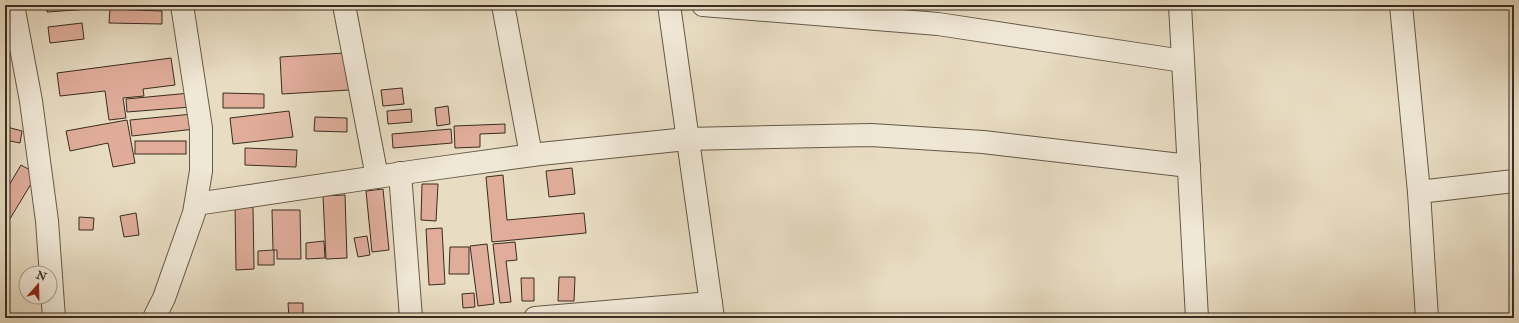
<svg xmlns="http://www.w3.org/2000/svg" width="1519" height="323" viewBox="0 0 1519 323" font-family="'IM FELL Double Pica',serif">
	<style>
		.building { fill: #e0ad9b; stroke: #392d21 }
		.lines { fill: none; stroke-linecap: round; stroke-linejoin: round }
		.minor-casing { stroke: #655949; stroke-width: 24 }
		.minor { stroke: #f0e8d7; stroke-width: 22 }
	</style>
	<rect width="100%" height="100%" fill="#e8dcc2"/>
	<filter id="stains"><feTurbulence type="fractalNoise" baseFrequency=".005" numOctaves="4"/><feColorMatrix values="0 0 0 0 .2 0 0 0 0 .09 0 0 0 0 .02 0 0 0 .5 -.17"/></filter>
	<radialGradient id="worn" r=".72"><stop offset=".6" stop-color="#630" stop-opacity="0"/><stop offset="1" stop-color="#630" stop-opacity=".3"/></radialGradient>
	<g class="building">
		<path d="M47,5H118V7L47,12Z"/>
		<path d="M110,9L162,11V24L109,23Z"/>
		<path d="M82,23L84,39L50,43L48,27Z"/>
		<path d="M344,53L349,90L282,94L280,57Z"/>
		<path d="M171,58L175,85L143,89L144,96L123,98L126,118L109,120L105,91L60,96L57,73Z"/>
		<path d="M402,88L404,104L383,106L381,90Z"/>
		<path d="M190,93L191,107L127,112L126,99Z"/>
		<path d="M223,93L264,94V108H223Z"/>
		<path d="M5,105H8L6,117H5Z"/>
		<path d="M448,106L450,124L437,126L435,108Z"/>
		<path d="M411,109L412,122L388,124L387,111Z"/>
		<path d="M289,111L293,137L233,144L230,118Z"/>
		<path d="M193,114L195,129L132,136L130,120Z"/>
		<path d="M315,117L347,118V132L314,131Z"/>
		<path d="M127,120L135,163L113,167L108,143L70,151L66,131Z"/>
		<path d="M505,124V133L480,134V147L455,148L454,126Z"/>
		<path d="M7,127L22,131L20,143L5,140Z"/>
		<path d="M451,129L452,143L393,148L392,134Z"/>
		<rect x="135" y="141" width="51" height="13"/>
		<path d="M245,148L297,150L296,167L245,165Z"/>
		<path d="M21,165L37,174L5,227V192Z"/>
		<path d="M572,168L575,194L549,197L546,171Z"/>
		<path d="M503,175L507,220L584,213L586,233L492,242L486,177Z"/>
		<path d="M422,184H438L436,221L421,220Z"/>
		<path d="M383,189L389,250L372,252L366,191Z"/>
		<path d="M345,195L347,258L326,259L323,196Z"/>
		<path d="M235,207H253L254,269L236,270Z"/>
		<path d="M272,210H300L301,259H277V250H273Z"/>
		<path d="M136,213L139,235L124,237L120,216Z"/>
		<path d="M79,217L94,218L93,230H79Z"/>
		<path d="M442,228L445,284L429,285L426,229Z"/>
		<path d="M5,229L10,231L5,242Z"/>
		<path d="M367,236L370,255L358,257L354,238Z"/>
		<path d="M324,241L325,258L306,259V243Z"/>
		<path d="M515,242L517,260L506,261L511,302L500,303L493,244Z"/>
		<path d="M487,244L494,304L478,306L470,246Z"/>
		<path d="M450,247H469V274H449Z"/>
		<path d="M274,250V265H258V251Z"/>
		<path d="M559,277H575L574,301H558Z"/>
		<path d="M521,278H534V301H522Z"/>
		<path d="M474,293L475,307L463,308L462,294Z"/>
		<path d="M288,303H303V318H289Z"/>
	</g>
	<g class="lines">
		<defs>
			<g id="minor">
				<path d="M13,5L31,101L47,221L54,318"/>
				<path d="M344,5L377,177"/>
				<path d="M503,5L531,155"/>
				<path d="M669,5L713,318"/>
				<path d="M703,5L938,24L1183,61"/>
				<path d="M1180,5L1197,318"/>
				<path d="M1401,5L1419,192L1514,181"/>
				<path d="M400,173L411,318"/>
				<path d="M1419,192L1427,318"/>
				<path d="M196,204L417,171L540,154L687,139L871,135L983,142L1189,166"/>
				<path d="M154,318L164,298L194,213L201,171V128L182,5"/>
				<path d="M535,318L711,303"/>
			</g>
		</defs>
		<use href="#minor" class="minor-casing"/>
		<use href="#minor" class="minor"/>
	</g>
	<rect width="1519" height="323" fill="none" stroke="#e8dcc2" stroke-width="20"/>
	<rect x="6" y="6" width="1507" height="311" fill="none" stroke="#392d21" stroke-width="2"/>
	<rect x="10" y="10" width="1499" height="303" fill="none" stroke="#392d21"/>
	<g transform="translate(38 285) rotate(20)"><circle r="19" fill="#f0e8d7" stroke="#a79d8e"/>
	<path d="M0-3L7 15L0 10L-7 15Z" fill="#8f2418"/>
	<text y="-6" font-size="11" font-weight="bold" text-anchor="middle" fill="#392d21">N</text>
	</g>
	<rect width="100%" height="100%" filter="url(#stains)"/>
	<rect width="100%" height="100%" fill="url(#worn)"/>
</svg>
